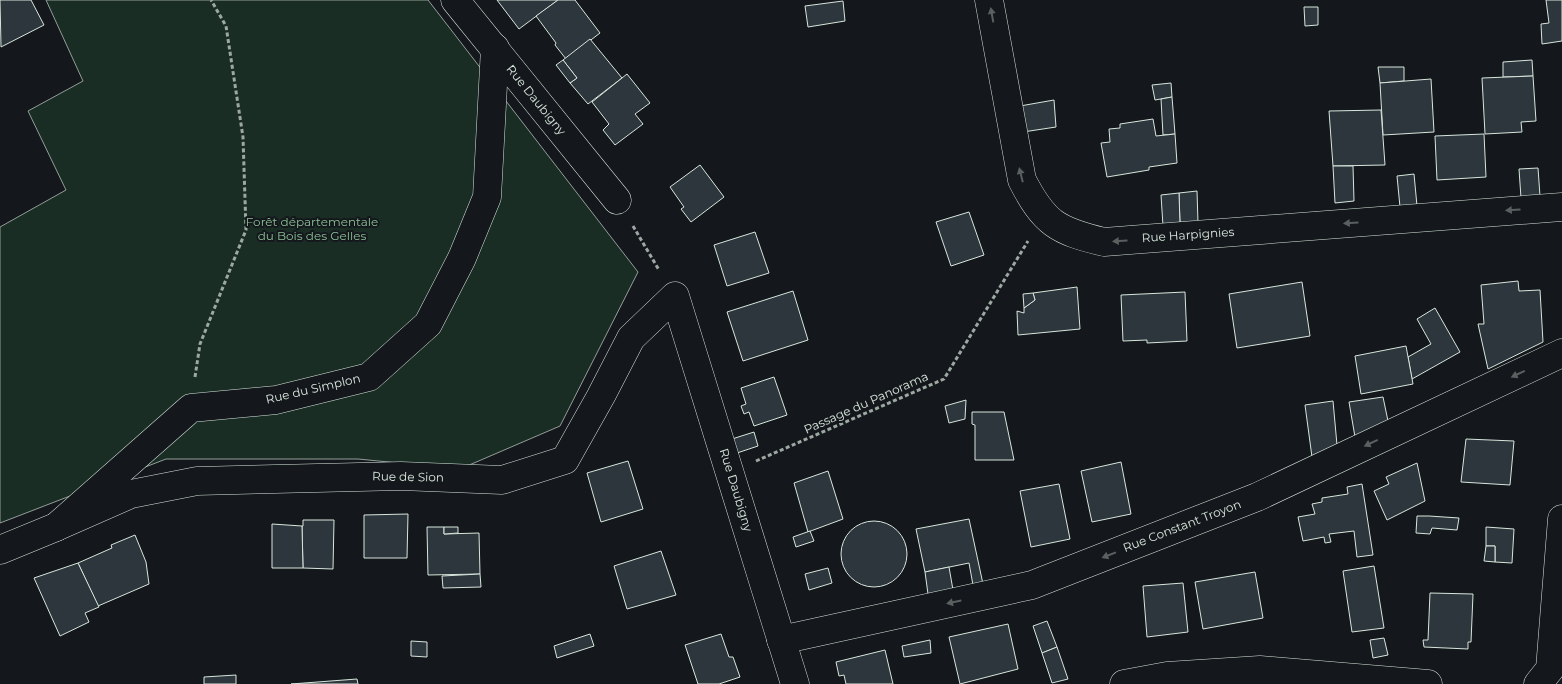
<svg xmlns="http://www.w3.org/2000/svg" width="1562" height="684" viewBox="0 0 1562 684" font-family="Montserrat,sans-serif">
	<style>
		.green { fill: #1a2d24; stroke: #939e99 }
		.building { fill: #2c363c; stroke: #d8e6dc }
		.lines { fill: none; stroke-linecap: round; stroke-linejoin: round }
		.street-casing { stroke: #d8e6dc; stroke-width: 29 }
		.path { stroke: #9da8a2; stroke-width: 3; stroke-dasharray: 4 2.5; stroke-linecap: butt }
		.street { stroke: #14181c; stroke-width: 28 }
		.oneway { fill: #59605f }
		.labels { text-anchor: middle; stroke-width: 4; stroke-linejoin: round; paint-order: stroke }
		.street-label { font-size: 12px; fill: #d8e6dc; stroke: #14181c }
		.park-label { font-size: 12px; fill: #8ac095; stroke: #14181c }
	</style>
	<rect width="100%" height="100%" fill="#14181c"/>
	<path class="green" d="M46,0H428L638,272L560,426L460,469L358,459H166L0,523V227L66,190L28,111L83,81Z"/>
	<g class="building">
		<path d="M0,0H31L44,25L1,47Z"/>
		<path d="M497,0H558L519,29Z"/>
		<path d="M558,0H575L600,33L566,59L555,45L556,43L536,16Z"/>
		<path d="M1546,0H1562V41L1542,44L1541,24L1549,23Z"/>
		<path d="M843,1L845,21L808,27L805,6Z"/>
		<path d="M1304,7H1318V25L1305,26Z"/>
		<path d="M590,39L622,78L588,104L570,83L577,78L563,60Z"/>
		<path d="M563,60L577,78L570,83L556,65Z"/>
		<path d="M1532,60L1533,76L1503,77V62Z"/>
		<path d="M1378,67H1404V81L1380,83Z"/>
		<path d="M627,74L650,103L635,114L643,124L615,145L603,130L609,124L592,102Z"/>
		<path d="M1533,76L1536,121L1521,122L1522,132L1485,134L1482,78Z"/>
		<path d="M1431,79L1434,132L1383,135L1380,83Z"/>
		<path d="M1171,83L1172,97L1155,100L1152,85Z"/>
		<path d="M1172,97L1175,134L1163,135L1161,99Z"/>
		<path d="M1054,100L1056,127L1023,132L1020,106Z"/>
		<path d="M1381,110L1385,165L1333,166L1329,111Z"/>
		<path d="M1153,119L1156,136L1175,134L1177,163L1149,167V170L1107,177L1101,143L1110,142L1109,129L1120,128V124Z"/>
		<path d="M1484,134L1486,177L1437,180L1435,136Z"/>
		<path d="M700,165L724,197L691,222L681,209L684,207L670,187Z"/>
		<path d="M1333,166H1353L1354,201L1335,203Z"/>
		<path d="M1538,168L1540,196L1521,198L1519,169Z"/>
		<path d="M1414,174L1417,206L1400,207L1397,176Z"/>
		<path d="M1197,191L1198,223L1180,224L1179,193Z"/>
		<path d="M1179,193L1180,224L1163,226L1161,195Z"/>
		<path d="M969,212L984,255L951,266L936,222Z"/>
		<path d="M755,232L769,273L727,286L714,245Z"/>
		<path d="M1518,281L1519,291L1540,290L1543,342L1488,369L1478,324H1484L1481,285Z"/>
		<path d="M1302,282L1310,336L1237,348L1229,294Z"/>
		<path d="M1077,287L1080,329L1018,335L1017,311L1024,313V308L1035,300L1033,293Z"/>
		<path d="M793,291L808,340L743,361L727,312Z"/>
		<path d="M1185,292L1187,341L1147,343V340L1123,341L1121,295Z"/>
		<path d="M1033,293L1035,300L1024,308L1023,294Z"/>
		<path d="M1435,308L1460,352L1412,379L1408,357L1431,344L1417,319Z"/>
		<path d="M1406,346L1413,384L1361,394L1355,356Z"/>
		<path d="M774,377L787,415L754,426L749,412L744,414L741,406L746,404L741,388Z"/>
		<path d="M1383,397L1388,421L1355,437L1349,402Z"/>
		<path d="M966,400L965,419L949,423L945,406Z"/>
		<path d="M1333,401L1337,445L1312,457L1305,405Z"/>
		<path d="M972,412H1004L1014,460H975V425L972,424Z"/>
		<path d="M754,432L758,446L737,453L732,439Z"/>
		<path d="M1466,439L1514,441L1510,485L1461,482Z"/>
		<path d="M628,461L643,509L601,522L587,473Z"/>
		<path d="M1121,462L1131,514L1092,522L1081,471Z"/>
		<path d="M1417,463L1425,501L1387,520L1374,491L1389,484L1386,477Z"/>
		<path d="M828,471L843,519L808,532L794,483Z"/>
		<path d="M1059,484L1070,539L1031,547L1020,491Z"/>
		<path d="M1362,484L1373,555L1357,557L1354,531L1329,534L1331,542L1325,543L1324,537L1303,541L1298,517L1315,514L1312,504L1322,502V498L1348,494L1347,487Z"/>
		<path d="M408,514L407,558H364V515Z"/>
		<path d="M1417,516H1429L1459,518L1457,530L1432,528L1430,534L1416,533Z"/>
		<path d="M969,519L983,584L973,585L969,563L925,572L916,529Z"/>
		<path d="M303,520H334L333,569L303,568L302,526H303Z"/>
		<circle cx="874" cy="554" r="33"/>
		<path d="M272,524L302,526L303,568H272Z"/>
		<path d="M427,527H444V534L479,533L480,574L428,575Z"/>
		<path d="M444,527H458V533L444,534Z"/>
		<path d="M1486,527L1514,529L1512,563L1495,562V546H1486Z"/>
		<path d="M810,531L814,541L796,547L793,537Z"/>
		<path d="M135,535L146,562L149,584L98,606L78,563L112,548L111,545Z"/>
		<path d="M1486,546H1495V562L1484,561Z"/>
		<path d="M661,551L676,595L627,609L614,566Z"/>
		<path d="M78,563L99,607L85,613L89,622L60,636L34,578Z"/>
		<path d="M1374,566L1384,628L1352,632L1343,571Z"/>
		<path d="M949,567L953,590L928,594L925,572Z"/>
		<path d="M828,568L832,583L809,590L805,574Z"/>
		<path d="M1255,572L1263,618L1203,629L1195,582Z"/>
		<path d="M480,574L481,587L443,588L442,576Z"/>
		<path d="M1183,583L1188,632L1147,637L1143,586Z"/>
		<path d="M1430,593L1473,594L1471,642H1468V649L1424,647L1423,640H1428Z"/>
		<path d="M1047,621L1057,647L1042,653L1033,626Z"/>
		<path d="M1008,624L1018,669L960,684L949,637Z"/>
		<path d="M590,634L594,646L557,658L554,646Z"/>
		<path d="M721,634L729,657H733L740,677L719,684H698L685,645Z"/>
		<path d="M1384,638L1388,655L1373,658L1370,640Z"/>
		<path d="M930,640L931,653L904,657L902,646Z"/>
		<path d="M411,641L427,642V657L411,656Z"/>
		<path d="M1057,647L1068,679L1052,683L1042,653Z"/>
		<path d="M885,650L893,684H846L844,675L839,676L836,662Z"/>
		<path d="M236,675V684H204V677Z"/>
		<path d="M357,679L358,684H291Z"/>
	</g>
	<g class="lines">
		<defs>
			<g id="street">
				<path d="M455,0L617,200"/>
				<path d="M989,0L1022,180C1044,223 1057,231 1104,242L1562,207"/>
				<path d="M56,527L131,494L197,481L401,476L502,480L565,460L601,396L631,338L675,296L795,684"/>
				<path d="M0,550L56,527L191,408L276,400L369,377L428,324L462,258L487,197L495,48"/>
				<path d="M781,640L1032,585L1257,497L1562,353"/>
				<path d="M1124,684L1167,676L1260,670L1428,684"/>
				<path d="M1538,684L1550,669L1562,519"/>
			</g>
		</defs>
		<use href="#street" class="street-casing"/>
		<g class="path">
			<path d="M633,226L659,270"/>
			<path d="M195,377L200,344L246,230L243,137L226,26L211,0"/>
			<path d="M756,461L944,379L1028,241"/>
		</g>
		<use href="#street" class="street"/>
	</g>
	<defs><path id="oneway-solid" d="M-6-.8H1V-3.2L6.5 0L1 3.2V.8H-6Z" transform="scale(1.25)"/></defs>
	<g class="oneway">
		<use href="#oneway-solid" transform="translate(992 15) rotate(-100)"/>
		<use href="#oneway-solid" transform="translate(1021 175) rotate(-104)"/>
		<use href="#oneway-solid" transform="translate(1513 210) rotate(176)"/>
		<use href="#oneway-solid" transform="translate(1351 223) rotate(176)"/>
		<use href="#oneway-solid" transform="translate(1120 241) rotate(176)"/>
		<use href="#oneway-solid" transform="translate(1518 374) rotate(155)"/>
		<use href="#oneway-solid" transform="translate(1371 443) rotate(155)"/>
		<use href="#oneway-solid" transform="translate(1109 555) rotate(159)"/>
		<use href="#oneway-solid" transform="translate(954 602) rotate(168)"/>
	</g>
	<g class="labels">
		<g class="street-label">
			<text transform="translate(536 100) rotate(51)" y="4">Rue Daubigny</text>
			<text transform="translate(1188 235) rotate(-4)" y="4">Rue Harpignies</text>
			<text transform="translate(313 389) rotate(-13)" y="4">Rue du Simplon</text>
			<text transform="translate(866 403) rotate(-24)" y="4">Passage du Panorama</text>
			<text transform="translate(408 477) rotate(1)" y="4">Rue de Sion</text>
			<text transform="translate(736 490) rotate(73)" y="4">Rue Daubigny</text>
			<text transform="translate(1182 526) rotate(-21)" y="4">Rue Constant Troyon</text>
		</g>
		<g class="park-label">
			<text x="312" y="226">Forêt départementale<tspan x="312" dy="14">du Bois des Gelles</tspan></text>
		</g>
	</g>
</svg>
